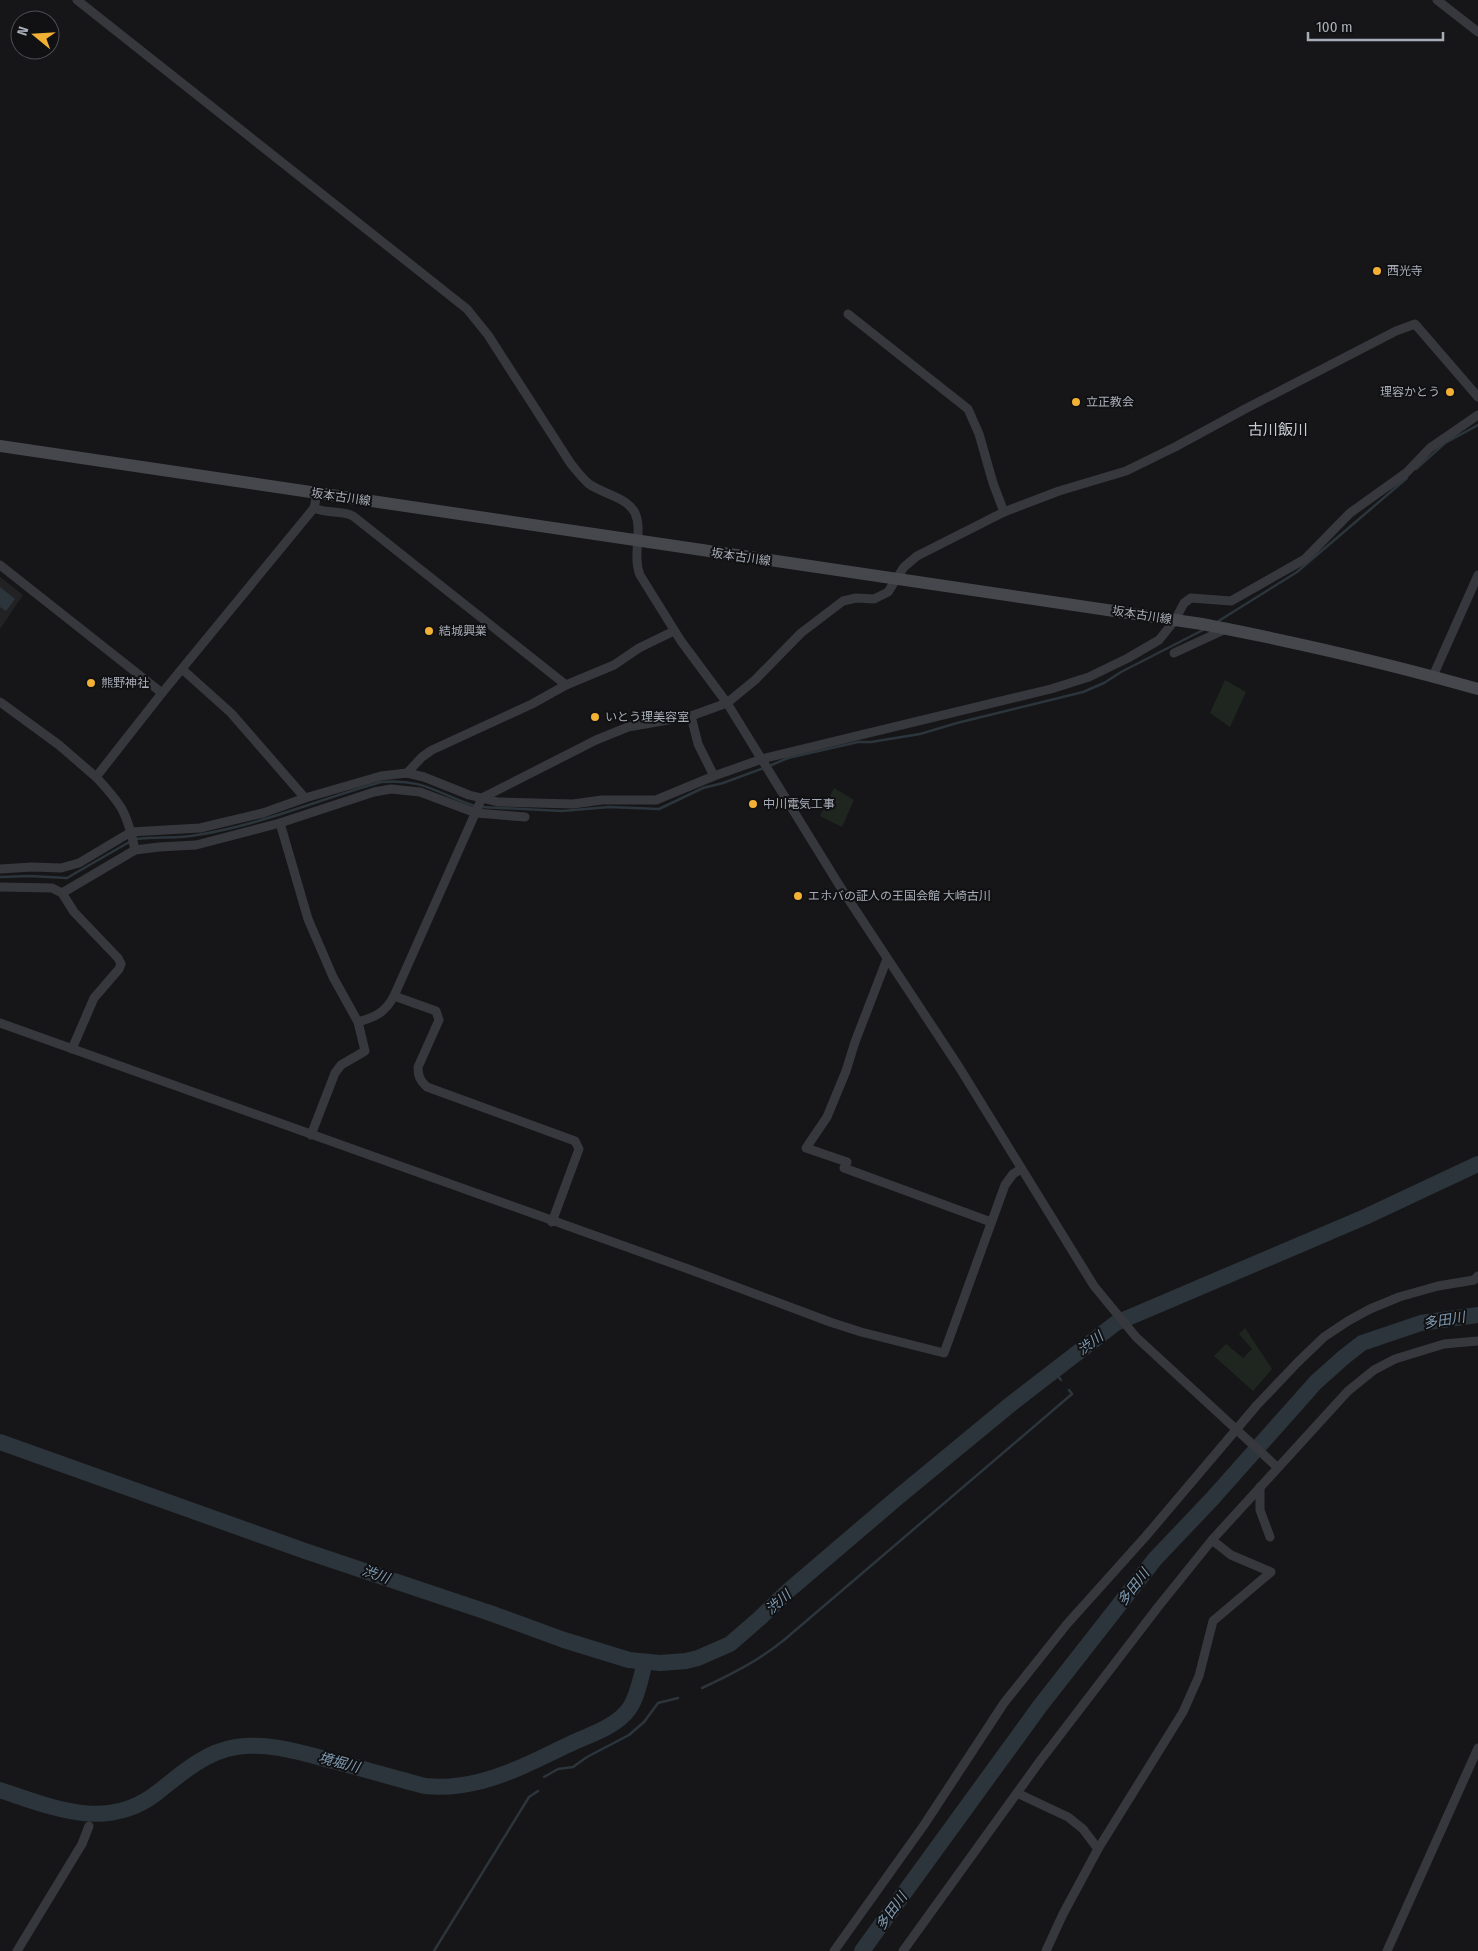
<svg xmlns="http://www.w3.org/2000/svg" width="1478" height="1951" viewBox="0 0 1478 1951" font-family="'Fira Sans Condensed','Noto Sans JP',sans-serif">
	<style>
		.built { fill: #222225 }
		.green { fill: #1e261f }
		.water { fill: #2c353c }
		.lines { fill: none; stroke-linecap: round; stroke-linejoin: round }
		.stream { stroke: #2c353c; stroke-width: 2.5 }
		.river { stroke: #2c353c; stroke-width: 16 }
		.minor { stroke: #37383d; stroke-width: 9 }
		.secondary { stroke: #45474d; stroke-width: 12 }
		.poi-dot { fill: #f2b134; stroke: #111113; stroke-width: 2 }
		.labels { text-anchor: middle; stroke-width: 4; stroke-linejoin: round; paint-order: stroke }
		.poi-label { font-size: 12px; fill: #a8adb8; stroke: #111113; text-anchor: start }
		.street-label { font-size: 12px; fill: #a8adb8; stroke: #111113 }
		.water-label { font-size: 14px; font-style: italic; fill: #7f9bb3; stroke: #111113 }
		.quarter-label { font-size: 15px; fill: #c9ccd4; stroke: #111113 }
	</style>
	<rect width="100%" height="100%" fill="#161618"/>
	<path class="built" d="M0,577L23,595L0,629Z"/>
	<g class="green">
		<path d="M1225,680L1246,692L1230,727L1210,713Z"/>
		<path d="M834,788L854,800L842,827L820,816Z"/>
		<path d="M1245,1328L1272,1369L1253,1391L1214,1356L1226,1344L1243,1358L1252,1349L1239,1334Z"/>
	</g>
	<path class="water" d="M0,587L15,599L6,611L0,607Z"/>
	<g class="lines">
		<g class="stream">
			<path d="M1416,469L1445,443L1478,425"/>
			<path d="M1217,622L1297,572L1407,478"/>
			<path d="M769,766L788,758L858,742H871L920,734L957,723L1083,692L1104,683L1121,672L1203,630"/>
			<path d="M481,807L562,811L609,807L659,809L703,788L723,783L764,768"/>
			<path d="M136,839C156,836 177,839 197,835C261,825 320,799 381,782C423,778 438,794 475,806"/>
			<path d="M0,877L30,876L67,878L131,841"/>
			<path d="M1053,1370L1061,1380"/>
			<path d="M702,1688C732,1674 758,1661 784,1640L1072,1394L1069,1390"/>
			<path d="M544,1777L558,1769L573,1767L587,1757L629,1735L644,1722L658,1703L678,1698"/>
			<path d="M434,1951L529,1797L538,1791"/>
		</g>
		<g class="river">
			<path d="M0,1442L305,1551L490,1613L564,1640L629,1660L660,1663L686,1661L698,1658L730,1644L760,1618L788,1591L897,1498L1011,1404L1116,1323L1365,1217L1478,1164"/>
			<path d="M0,1790C54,1808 108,1832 158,1792C182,1773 205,1752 236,1747C269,1742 302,1753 333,1761C364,1769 394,1778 425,1786C444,1788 463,1786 482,1781C513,1773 542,1757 570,1744C589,1735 616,1727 629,1709C638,1696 641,1676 645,1662"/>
			<path d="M862,1951L1040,1706L1155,1559L1212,1499L1316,1382L1344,1357L1362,1343L1421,1323L1478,1315"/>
		</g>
		<g class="minor">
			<path d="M77,0L467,309L488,335L571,464C577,471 582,478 589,484C603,494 627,497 635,513C643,530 632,556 640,575L681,641L727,703L841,888L959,1067L1094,1286L1136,1337L1277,1467"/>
			<path d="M1437,0L1478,32"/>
			<path d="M848,314L968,409L979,434L993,483L1004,512"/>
			<path d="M314,508C327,514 341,510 353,516L566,685"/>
			<path d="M0,565L162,693L96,777C122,805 127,812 135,850"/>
			<path d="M1174,653L1226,629"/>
			<path d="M182,669L231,713L305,798"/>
			<path d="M1433,676L1478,575"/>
			<path d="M162,693L314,508L317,494"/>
			<path d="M0,702L59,745L96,777"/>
			<path d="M691,716L698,744L714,776"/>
			<path d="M407,773L422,757L432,750L532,704L566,685L614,665L639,648L674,631"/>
			<path d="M280,823L308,919L333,977L358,1022L365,1051L341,1065L335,1073L311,1135"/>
			<path d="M0,869L32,867L61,868L79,863L131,832L200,828L263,813L305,798L381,776L407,773L424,777L469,795L498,802L573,804L602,800H656L714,776L762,759L1051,689L1089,677L1128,658L1159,640L1175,620L1184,603L1191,598L1231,601L1305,559L1350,513L1406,473L1430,448L1478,415"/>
			<path d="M0,887L52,888L62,893L135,850L159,847L196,845L280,823L374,792L391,789L420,792L476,813L525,817"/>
			<path d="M62,893L74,912L118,958L121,964L119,969L94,998L72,1049"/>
			<path d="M887,959L855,1042L846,1071L827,1117L806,1148L847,1162L844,1168L991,1222"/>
			<path d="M358,1022C375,1017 385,1013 394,996"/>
			<path d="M0,1023L691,1270L830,1322L861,1332L944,1353L1005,1185L1013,1174L1021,1169"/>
			<path d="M552,1222L579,1149L575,1141L427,1087C420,1081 418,1076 418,1067L439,1020L436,1011L394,996L482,798L596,740L628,727L691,716L727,703L755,680L801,633L843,601L856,598L874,599L888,592L904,567L917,556L1004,512L1059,491L1126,471L1175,447L1245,409L1396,331L1415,324L1478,397"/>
			<path d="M1260,1487V1510L1270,1537"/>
			<path d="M1017,1793L1068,1817L1083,1829L1098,1849"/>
			<path d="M17,1951L82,1844L89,1826"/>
			<path d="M834,1951L924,1825L1004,1703L1067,1624L1146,1536L1257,1405L1298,1362L1324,1337L1348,1321L1370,1309L1399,1297L1438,1286L1474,1280L1478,1276"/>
			<path d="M903,1951L1040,1761L1158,1607L1212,1540L1348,1391L1374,1370L1395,1359L1444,1344L1478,1341"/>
			<path d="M1046,1951L1063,1914L1098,1849L1183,1712L1199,1676L1213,1621L1271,1572L1231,1555L1212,1540"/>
			<path d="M1387,1951L1478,1748"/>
		</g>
		<path class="secondary" d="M0,446L1202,624C1295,642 1387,663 1478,689"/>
	</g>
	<g class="poi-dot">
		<circle cx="1377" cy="271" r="5"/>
		<circle cx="1450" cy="392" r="5"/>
		<circle cx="1076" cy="402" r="5"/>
		<circle cx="429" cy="631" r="5"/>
		<circle cx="91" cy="683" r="5"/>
		<circle cx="595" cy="717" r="5"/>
		<circle cx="753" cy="804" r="5"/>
		<circle cx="798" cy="896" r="5"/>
	</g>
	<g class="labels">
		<g class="poi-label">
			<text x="1387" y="275">西光寺</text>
			<text x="1440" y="396" text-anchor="end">理容かとう</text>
			<text x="1086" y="406">立正教会</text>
			<text x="439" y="635">結城興業</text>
			<text x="101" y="687">熊野神社</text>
			<text x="605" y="721">いとう理美容室</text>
			<text x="763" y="808">中川電気工事</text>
			<text x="808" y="900">エホバの証人の王国会館 大崎古川</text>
		</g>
		<g class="street-label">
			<text transform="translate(341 497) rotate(8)" y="4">坂本古川線</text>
			<text transform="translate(741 557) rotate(8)" y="4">坂本古川線</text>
			<text transform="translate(1142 615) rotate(9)" y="4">坂本古川線</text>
		</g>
		<g class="water-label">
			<text transform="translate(1444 1320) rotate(-9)" y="5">多田川</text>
			<text transform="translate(1090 1343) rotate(-37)" y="5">渋川</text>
			<text transform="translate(376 1574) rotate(19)" y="5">渋川</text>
			<text transform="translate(1133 1587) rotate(-52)" y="5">多田川</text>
			<text transform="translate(778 1602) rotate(-41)" y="5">渋川</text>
			<text transform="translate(339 1762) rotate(15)" y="5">境堀川</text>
			<text transform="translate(891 1911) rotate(-54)" y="5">多田川</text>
		</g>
		<g class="quarter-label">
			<text x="1278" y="435">古川飯川</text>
		</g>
	</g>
	<g transform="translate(35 35) rotate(288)"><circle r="24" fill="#111113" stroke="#4d4f55"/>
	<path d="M0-4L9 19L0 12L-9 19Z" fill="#f2b134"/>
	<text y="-8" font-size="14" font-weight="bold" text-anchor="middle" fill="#a8adb8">N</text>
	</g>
	<path d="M1308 32v8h135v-8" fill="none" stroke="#a8adb8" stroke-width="2.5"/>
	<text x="1316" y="32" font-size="15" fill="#a8adb8" stroke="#111113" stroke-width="4" paint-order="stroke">100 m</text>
</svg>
